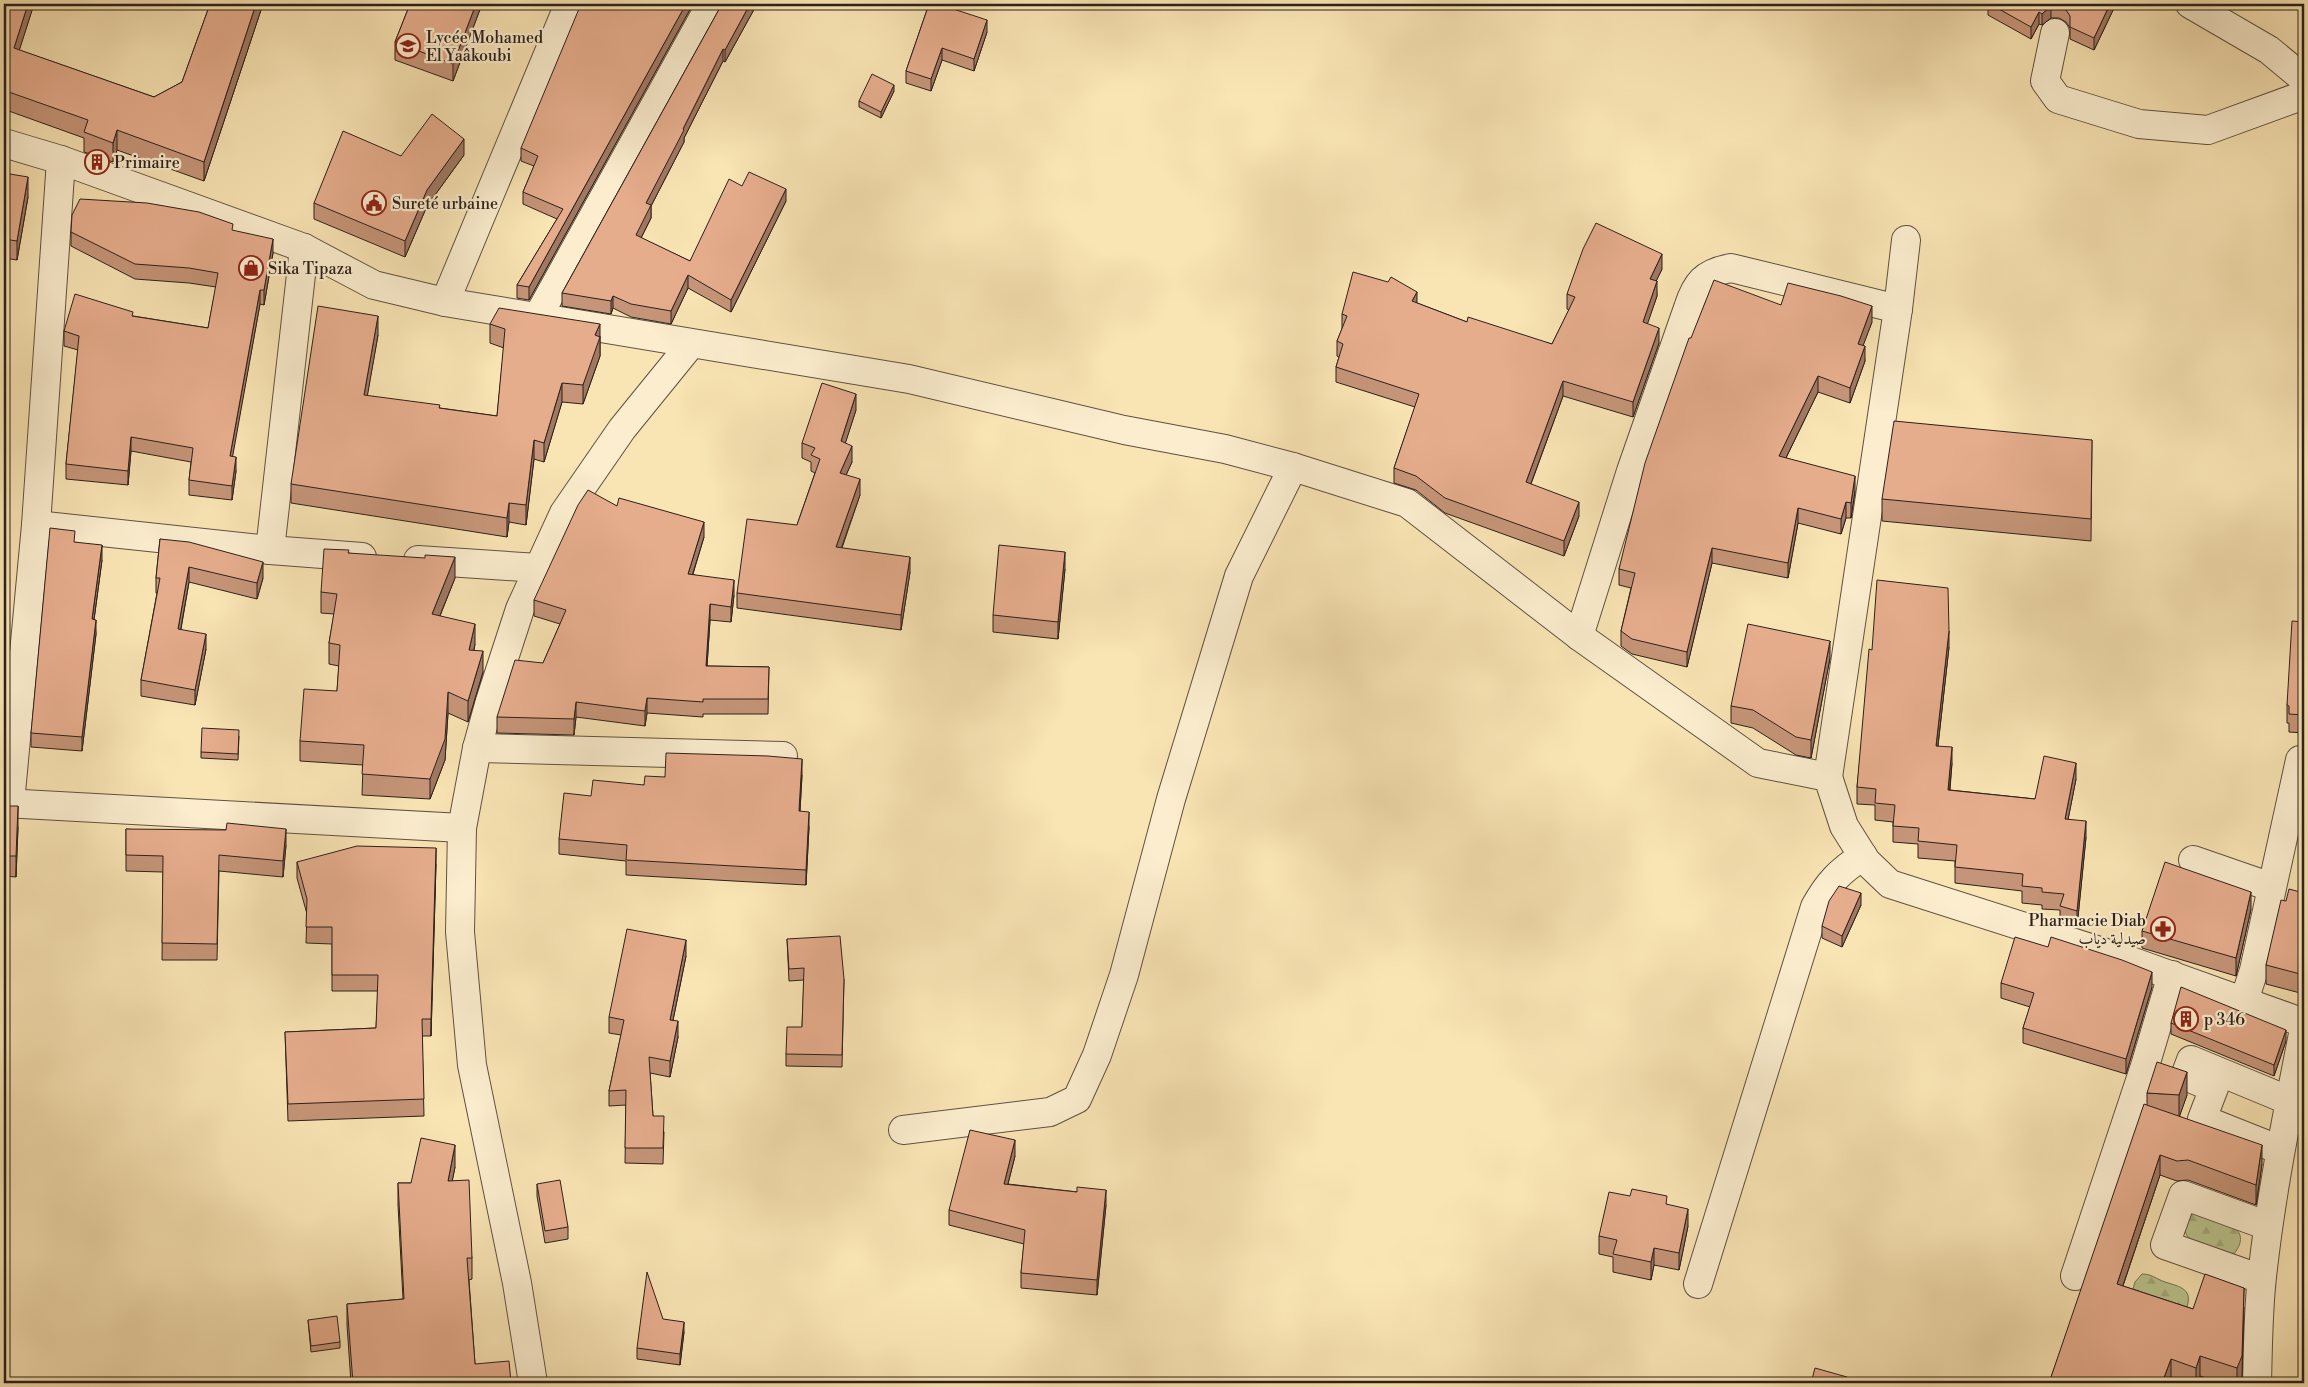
<svg xmlns="http://www.w3.org/2000/svg" width="2308" height="1387" viewBox="0 0 2308 1387" font-family="'Libre Bodoni',Amiri,serif">
	<style>
		.forest { fill: url(#forest-firs); stroke: #747255 }
		.lines { fill: none; stroke-linecap: round; stroke-linejoin: round }
		.minor-casing { stroke: #5f5141; stroke-width: 30 }
		.minor { stroke: #fbedce; stroke-width: 28 }
		.wall { fill: #c69579; stroke: #2c201b }
		.shaded-wall { fill: #a17963; stroke: #2c201b }
		.building { fill: #e6ad8d; stroke: #2c201b }
		.labels { text-anchor: middle; stroke-width: 4.5; stroke-linejoin: round; paint-order: stroke }
		.poi-label { font-size: 16px; fill: #2c201b; stroke: #fbedce; text-anchor: start }
	</style>
	<defs>
		<pattern id="forest-firs" width="22" height="20" patternUnits="userSpaceOnUse" patternTransform="scale(1.25)"><rect width="22" height="20" fill="#bbc58f"/><path d="M5 1l3.5 6h-7zM16 11l3.5 6h-7z" fill="#a1a97b"/></pattern>
	</defs>
	<rect width="100%" height="100%" fill="#f9e4b4"/>
	<filter id="stains"><feTurbulence type="fractalNoise" baseFrequency=".004" numOctaves="4"/><feColorMatrix values="0 0 0 0 .2 0 0 0 0 .09 0 0 0 0 .02 0 0 0 .5 -.17"/></filter>
	<radialGradient id="worn" r=".72"><stop offset=".6" stop-color="#630" stop-opacity="0"/><stop offset="1" stop-color="#630" stop-opacity=".3"/></radialGradient>
	<g class="forest">
		<path d="M2193,1213C2213,1219 2257,1224 2234,1254L2229,1256L2189,1238C2181,1229 2186,1221 2193,1213Z"/>
		<path d="M2142,1274C2152,1274 2156,1279 2165,1282C2181,1287 2194,1289 2186,1310L2133,1289L2135,1282Z"/>
	</g>
	<g class="lines">
		<defs>
			<g id="minor">
				<path d="M2190,4L2269,50L2304,79"/>
				<path d="M2055,33L2045,81L2058,99L2139,124L2208,130L2304,95"/>
				<path d="M4,143L61,160L304,248L374,285L445,302L909,379L1124,430L1225,449L1293,467L1407,503L1579,636L1758,763L1828,777L1844,826L1866,861L1890,884L2128,960L2304,1023"/>
				<path d="M445,302L569,4"/>
				<path d="M537,318L711,4"/>
				<path d="M36,525L270,550L362,557"/>
				<path d="M270,550L304,248"/>
				<path d="M418,560L538,568"/>
				<path d="M1579,636L1631,471L1688,308C1696,283 1704,273 1731,268L1898,309"/>
				<path d="M477,748L783,756"/>
				<path d="M1828,777L1898,309L1906,240"/>
				<path d="M4,803L462,828"/>
				<path d="M10,803L36,525L61,160"/>
				<path d="M2193,860L2271,887"/>
				<path d="M2244,1001L2254,970L2300,760H2304"/>
				<path d="M903,1130L1050,1112L1077,1099L1097,1055L1124,975L1171,799L1239,576L1293,467"/>
				<path d="M2280,1150L2202,1119L2214,1088L2185,1076L2191,1060L2290,1101"/>
				<path d="M2075,1276L2145,1066L2172,975"/>
				<path d="M2261,1279L2165,1245L2183,1195L2268,1226"/>
				<path d="M1698,1284L1815,907C1828,883 1840,871 1863,856"/>
				<path d="M533,1383L517,1283L472,1065L460,932L462,828L477,748L490,701L520,609L564,513L622,429L691,344"/>
				<path d="M2257,1383C2258,1348 2258,1312 2262,1277C2271,1193 2288,1111 2304,1029"/>
			</g>
		</defs>
		<use href="#minor" class="minor-casing"/>
		<use href="#minor" class="minor"/>
	</g>
	<g class="wall">
		<path d="M4,4H34L19,50L154,97L182,82L210,4H263L204,181L117,150L113,162L84,152V138L6,110L4,118Z"/>
		<path d="M410,4H482L453,81L395,60V42Z"/>
		<path d="M693,4L529,300L517,298V285L557,219L523,204V192L534,166L521,161V148Z"/>
		<path d="M722,4H757L725,62L723,61L684,138V142L651,206V218L641,238L690,261L742,186L786,201L731,312L688,288L671,324L631,317L613,308L611,314L562,306V293Z"/>
		<path d="M929,4L987,32L974,71L942,60L931,91L906,83V71Z"/>
		<path d="M1988,4H2115V6L2094,50L2070,39V28L2066,22L2059,18H2051L2042,25L2039,24L2031,39L1988,15Z"/>
		<path d="M894,91L881,118L859,107V101Z"/>
		<path d="M464,155L427,206L405,257L314,219V203L401,156Z"/>
		<path d="M4,173L28,197L17,260L4,258Z"/>
		<path d="M233,231L273,253L264,305L260,304L232,456L236,471L232,500L189,495V480L191,462L131,451L128,485L66,479V464L78,350L64,346V331L133,316L208,328L216,287L189,283L135,279L71,246V232Z"/>
		<path d="M1662,269L1656,281L1657,296L1647,324L1659,343L1633,417L1563,396L1531,484L1579,516L1564,556L1445,513L1416,490L1394,483V468L1415,407L1336,382V367L1339,357L1337,356V341L1342,329V314L1417,303L1467,322L1552,344L1569,310L1567,309V294Z"/>
		<path d="M1781,305L1872,322L1863,345L1865,361L1850,403L1818,392L1786,458L1855,491L1851,518H1846L1841,534L1798,523L1788,578L1712,563L1687,667L1632,654L1621,646V631L1631,588L1619,585V569L1691,338Z"/>
		<path d="M490,324L600,336V356L583,404L562,402L544,462L534,459L526,525L509,522L507,537L291,503V484L378,335L367,396L440,408L497,416L504,348L490,343Z"/>
		<path d="M856,410L845,443L852,462L846,475L860,495L842,548L910,572L901,630L737,608V593L797,525L815,473L811,471V462L802,458V443Z"/>
		<path d="M2092,440L2091,541L1882,521V499Z"/>
		<path d="M617,506L704,537L693,574L734,595L731,622L710,620L707,666L769,667L768,714H703V717L647,713L645,726L576,717L574,735L497,733V717L543,663L560,624L534,616V600Z"/>
		<path d="M160,539L263,578L257,599L189,582L181,629L206,649L195,705L141,696V680L157,593H156V578Z"/>
		<path d="M75,542L102,560L94,620L96,634L82,751L31,747V733Z"/>
		<path d="M349,553L455,578L440,616L475,644L474,650L483,672L468,722L448,713L445,760L430,799L362,795L363,765L300,761V741L337,691L339,666L329,664V643L334,614L321,613V592Z"/>
		<path d="M1065,569L1058,639L993,632V615Z"/>
		<path d="M2304,622V733L2289,732V723H2287V705Z"/>
		<path d="M1949,647L1938,746L1952,763L1950,790L2035,799L2076,779L2068,819L2086,837L2077,927L2060,922V910L2042,909V905L2022,903V891L1955,883V861L1918,858V844L1893,842V822L1875,820V805L1857,804V787L1872,650Z"/>
		<path d="M1830,658L1811,758L1796,755L1753,728L1731,723V706Z"/>
		<path d="M239,736L238,760L201,758V752Z"/>
		<path d="M802,775L800,811L809,827L806,885L626,875V861L559,854V839L591,796L644,785L665,777Z"/>
		<path d="M4,806L18,827L16,877L4,876Z"/>
		<path d="M126,829L286,845L283,877L219,871L217,960H162L163,872L126,871Z"/>
		<path d="M297,862L436,864L431,1036H422L424,1116L288,1121L285,1032L376,1028L378,991H332V944L306,943L307,914L297,878Z"/>
		<path d="M2304,893V994L2266,984V965L2286,901Z"/>
		<path d="M1861,905L1842,947L1822,938V926Z"/>
		<path d="M2251,909L2236,976L2142,948V931Z"/>
		<path d="M787,939L844,979L842,1067L786,1066V1054L802,1027L804,980L789,981Z"/>
		<path d="M686,956L673,1020L678,1037L670,1077L650,1073L653,1116L664,1132L663,1164L625,1163L626,1105L609,1106V1091L621,1035L609,1033V1017Z"/>
		<path d="M2001,983L2152,987L2126,1074L2023,1043V1028L2030,1007L2001,998Z"/>
		<path d="M2171,1023L2286,1041L2274,1076L2171,1034Z"/>
		<path d="M2147,1093L2187,1095L2179,1116L2262,1164L2256,1205L2188,1180L2177,1181L2160,1175L2123,1286L2193,1309L2244,1307L2242,1376L2239,1383H2222L2200,1376L2198,1383H2183L2171,1379L2169,1383H2049L2147,1105Z"/>
		<path d="M1015,1156L1008,1184L1077,1192L1106,1205L1097,1295L1021,1288V1273L1024,1244L949,1225V1210Z"/>
		<path d="M455,1167L452,1181L472,1258V1279L469,1280L475,1364L511,1383H351L347,1325V1304L403,1299L398,1205V1183H411Z"/>
		<path d="M537,1184L568,1227V1239L545,1243L537,1196Z"/>
		<path d="M1667,1204L1688,1226L1679,1270L1654,1265L1651,1280L1613,1272V1257L1599,1254V1236Z"/>
		<path d="M308,1320L340,1342V1348L311,1352Z"/>
		<path d="M684,1332L680,1365L637,1359V1348Z"/>
	</g>
	<g class="shaded-wall">
		<path d="M28,4H34L14,67V48Z"/>
		<path d="M256,4H263L204,181V162Z"/>
		<path d="M476,4H482L453,81V64Z"/>
		<path d="M686,4H693L529,300V287Z"/>
		<path d="M750,4H757L725,62V50Z"/>
		<path d="M2110,4H2115V6L2094,50V38Z"/>
		<path d="M2051,6V18L2042,25V14Z"/>
		<path d="M2039,12V24L2031,39V27Z"/>
		<path d="M987,20V32L974,71V59Z"/>
		<path d="M942,48V60L931,91V79Z"/>
		<path d="M723,49V61L684,138V142L651,206V218L636,248V235L646,203Z"/>
		<path d="M894,85V91L881,118V112Z"/>
		<path d="M6,91V110L4,118V98Z"/>
		<path d="M117,130V150L113,162V143Z"/>
		<path d="M464,139V155L427,206L405,257V241L427,190Z"/>
		<path d="M28,177V197L17,260V241Z"/>
		<path d="M786,189V201L731,312V300Z"/>
		<path d="M273,239V253L264,305V290Z"/>
		<path d="M1662,254V269L1650,294V279Z"/>
		<path d="M688,275V288L671,324V311Z"/>
		<path d="M1657,281V296L1643,337V322Z"/>
		<path d="M260,290V304L230,471V456Z"/>
		<path d="M1417,292V307L1412,301Z"/>
		<path d="M613,296V308L611,314V301Z"/>
		<path d="M1872,306V322L1858,359V344Z"/>
		<path d="M378,316V335L364,415V395Z"/>
		<path d="M600,324V356L583,404V385L595,335Z"/>
		<path d="M1659,328V343L1633,417V402Z"/>
		<path d="M1865,346V361L1850,403V388Z"/>
		<path d="M1818,376V392L1779,472V456Z"/>
		<path d="M1563,381V396L1526,497V482Z"/>
		<path d="M562,383V402L544,462V443Z"/>
		<path d="M856,394V410L841,457V441Z"/>
		<path d="M131,437V451L128,485V471Z"/>
		<path d="M534,440V459L526,525V505Z"/>
		<path d="M852,446V462L840,488V473Z"/>
		<path d="M236,457V471L232,500V486Z"/>
		<path d="M1855,476V491L1851,518V503Z"/>
		<path d="M860,479V495L836,563V547Z"/>
		<path d="M1579,502V516L1564,556V541Z"/>
		<path d="M1846,502V518L1841,534V519Z"/>
		<path d="M509,503V522L507,537V518Z"/>
		<path d="M1798,508V523L1788,578V563Z"/>
		<path d="M704,522V537L688,589V574Z"/>
		<path d="M102,545V560L92,634V619Z"/>
		<path d="M1712,548V563L1687,667V652Z"/>
		<path d="M1065,552V569L1058,639V622Z"/>
		<path d="M455,557V578L432,635V614Z"/>
		<path d="M910,557V572L901,630V615Z"/>
		<path d="M263,562V578L257,599V583Z"/>
		<path d="M189,567V582L178,644V629Z"/>
		<path d="M734,580V595L731,622V607Z"/>
		<path d="M710,604V620L706,681V666Z"/>
		<path d="M96,620V634L82,751V737Z"/>
		<path d="M475,624V644L469,671V650Z"/>
		<path d="M1949,631V647L1936,762V746Z"/>
		<path d="M206,634V649L195,705V690Z"/>
		<path d="M1830,641V658L1811,758V740Z"/>
		<path d="M483,651V672L468,722V701Z"/>
		<path d="M448,692V713L445,760L430,799V779Z"/>
		<path d="M647,698V713L645,726V711Z"/>
		<path d="M576,702V717L574,735V719Z"/>
		<path d="M1952,747V763L1948,806V790Z"/>
		<path d="M802,759V775L799,827V811Z"/>
		<path d="M2076,763V779L2065,835V819Z"/>
		<path d="M18,806V827L16,877V856Z"/>
		<path d="M809,812V827L806,885V870Z"/>
		<path d="M2086,821V837L2077,927V911Z"/>
		<path d="M286,829V845L283,877V861Z"/>
		<path d="M436,848V864L431,1036V1019Z"/>
		<path d="M2251,892V909L2236,976V958Z"/>
		<path d="M1861,893V905L1842,947V936Z"/>
		<path d="M686,940V956L670,1035V1020Z"/>
		<path d="M2152,972V987L2126,1074V1059Z"/>
		<path d="M678,1021V1037L670,1077V1061Z"/>
		<path d="M2286,1030V1041L2274,1076V1065Z"/>
		<path d="M2187,1072V1095L2179,1118V1095Z"/>
		<path d="M1015,1140V1156L1004,1199V1184Z"/>
		<path d="M455,1145V1167L448,1203V1181Z"/>
		<path d="M2262,1145V1164L2256,1205V1185Z"/>
		<path d="M2160,1155V1175L2117,1303V1284Z"/>
		<path d="M1106,1190V1205L1097,1295V1280Z"/>
		<path d="M1688,1209V1226L1679,1270V1253Z"/>
		<path d="M1654,1248V1265L1651,1280V1262Z"/>
		<path d="M2244,1288L2242,1376L2239,1383H2237V1368Z"/>
		<path d="M684,1322V1332L680,1365V1354Z"/>
		<path d="M2200,1356V1376L2198,1383H2196V1368Z"/>
		<path d="M2171,1359V1379L2169,1383H2162Z"/>
	</g>
	<g class="building">
		<path d="M4,4H28L14,48L154,97L182,82L210,4H256L204,162L117,130L113,143L84,132L88,120L6,91L4,98Z"/>
		<path d="M410,4H476L453,64L395,42Z"/>
		<path d="M581,4H686L529,287L517,285L563,209L523,192L538,156L521,148Z"/>
		<path d="M722,4H750L725,50L723,49L683,129L684,130L646,203L651,205L636,235L690,261L729,179L742,186L749,172L786,189L731,300L688,275L671,311L631,304L613,296L611,301L562,293Z"/>
		<path d="M929,4H938L987,20L974,59L942,48L931,79L906,71Z"/>
		<path d="M1990,4H2110L2094,38L2070,27V16L2066,10L2059,6H2051L2042,14L2039,12L2031,27Z"/>
		<path d="M872,74L894,85L881,112L859,101Z"/>
		<path d="M432,114L464,139L427,190L405,241L314,203L343,131L401,156Z"/>
		<path d="M4,173L28,177L17,241L4,239Z"/>
		<path d="M80,199L147,203L199,212L233,224L232,230L273,239L264,290H260L230,456L236,457L232,486L189,480L193,448L131,437L128,471L66,464L79,336L64,331L75,294L133,312L132,316L208,328L218,273L189,268L135,264L71,232L72,215Z"/>
		<path d="M1596,223L1662,254L1650,279L1657,281L1643,322L1659,328L1633,402L1563,381L1526,482L1579,502L1564,541L1445,498L1416,476L1394,468L1419,394L1336,367L1343,344L1337,341L1347,316L1342,314L1353,272L1388,282L1391,277L1417,292L1412,301L1467,322L1468,317L1552,344L1575,297L1567,294L1583,249Z"/>
		<path d="M1714,280L1781,305L1788,283L1841,296L1872,306L1858,344L1865,346L1850,388L1818,376L1779,456L1855,476L1851,503L1846,502L1841,519L1798,508L1788,563L1712,548L1687,652L1632,639L1621,631L1635,573L1619,569L1645,463L1689,338H1691Z"/>
		<path d="M318,306L378,316L364,395L440,405L439,408L497,416L505,329L490,324L499,308L600,324L595,335L600,337L583,385L562,383L544,443L534,440L526,505L509,503L507,518L291,484Z"/>
		<path d="M822,383L856,394L841,441L852,446L840,473L860,479L836,547L910,557L901,615L737,593L747,519L797,525L820,459L811,455L815,448L802,443Z"/>
		<path d="M1894,421L2092,440L2091,519L1882,499Z"/>
		<path d="M588,490L617,506L619,498L704,522L688,574L734,580L731,607L710,604L706,666L769,667L768,699H703V702L647,698L645,711L576,702L574,719L497,717L515,660L543,663L566,610L534,600L578,505Z"/>
		<path d="M50,528L75,531L74,542L102,545L92,619L96,620L82,737L31,733Z"/>
		<path d="M160,539L189,542L263,562L257,583L189,567L178,629L206,634L195,690L141,680L160,578H156Z"/>
		<path d="M999,545L1065,552L1058,622L993,615Z"/>
		<path d="M324,549L349,550L348,553L425,558V555L455,557L432,614L475,624L469,650L483,651L468,701L448,692L445,739L430,779L362,774L364,745L300,741L304,689L337,691L340,645L329,643L337,594L321,592Z"/>
		<path d="M1877,580L1948,588L1949,631L1936,746L1952,747L1948,790L2035,799L2044,756L2076,763L2065,819L2086,821L2077,911L2060,906L2064,894L2042,892V888L2022,886L2023,874L1955,867L1957,845L1918,841L1919,828L1893,826L1895,805L1875,803L1876,789L1857,787L1869,649L1872,650Z"/>
		<path d="M2292,621L2304,622V715L2289,714V706L2287,705Z"/>
		<path d="M1748,624L1830,641L1811,740L1796,737L1753,710L1731,706Z"/>
		<path d="M202,728L239,730L238,754L201,752Z"/>
		<path d="M666,753L768,756L802,759L799,811L809,812L806,870L626,860L627,845L559,839L564,793L591,796L593,780L644,785L645,776L665,777Z"/>
		<path d="M4,806H18L16,856H4Z"/>
		<path d="M227,823L286,829L283,861L219,855L217,944L162,943L163,856L126,855V829L226,830Z"/>
		<path d="M357,846L436,848L431,1019H422L424,1099L288,1104L285,1032L376,1028L378,975H332V927H306L307,899L297,862Z"/>
		<path d="M2165,862L2251,892L2236,958L2142,931Z"/>
		<path d="M1839,886L1861,893L1842,936L1822,926L1829,901Z"/>
		<path d="M2289,889L2304,893V975L2266,965L2281,900L2286,901Z"/>
		<path d="M627,929L686,940L670,1020L678,1021L670,1061L649,1057L653,1116H664L663,1148H625L626,1090L609,1091L624,1020L609,1017Z"/>
		<path d="M840,936L844,979L842,1055L786,1054L787,1027H802L804,968L789,969L787,939Z"/>
		<path d="M2015,937L2048,947L2051,937L2122,960L2152,972L2126,1059L2023,1028L2034,993L2001,983Z"/>
		<path d="M2181,987L2286,1030L2274,1065L2171,1023Z"/>
		<path d="M2157,1062L2187,1072L2179,1095L2147,1093Z"/>
		<path d="M2144,1104L2262,1145L2256,1185L2188,1160L2177,1161L2160,1155L2117,1284L2193,1309L2205,1274L2244,1288L2242,1356L2237,1368L2200,1356L2196,1368L2171,1359L2162,1383H2146L2138,1381L2137,1383H2049Z"/>
		<path d="M970,1130L1015,1140L1004,1184L1077,1192V1187L1106,1190L1097,1280L1021,1273L1025,1230L949,1210Z"/>
		<path d="M421,1138L455,1145L448,1181L469,1180L472,1258H467L475,1364L509,1361L511,1383H353L347,1304L404,1299L398,1183H411Z"/>
		<path d="M560,1180L568,1227L545,1231L537,1184Z"/>
		<path d="M1632,1189L1667,1196L1666,1204L1688,1209L1679,1253L1654,1248L1651,1262L1613,1254L1617,1240L1599,1236L1609,1192L1630,1196Z"/>
		<path d="M647,1272L663,1319L684,1322L680,1354L637,1348Z"/>
		<path d="M337,1316L340,1342L311,1346L308,1320Z"/>
		<path d="M1815,1368L1847,1377L1845,1383H1811Z"/>
	</g>
	<defs>
		<symbol id="school-ring" viewBox="-11 -11 22 22"><circle r="9.5" fill="#fbedce" stroke="#8f2418" stroke-width="1.5"/><path d="M0-5L7-2L0 1L-7-2ZM-4 1L0 2.5L4 1V4Q0 6-4 4Z" fill="#8f2418"/></symbol>
		<symbol id="building-ring" viewBox="-11 -11 22 22"><circle r="9.5" fill="#fbedce" stroke="#8f2418" stroke-width="1.5"/><path d="M-4-6H4V6H1V3H-1V6H-4ZM-2.5-4.3h1.7v1.8h-1.7ZM.8-4.3h1.7v1.8H.8ZM-2.5-1h1.7V.8h-1.7ZM.8-1h1.7V.8H.8Z" fill="#8f2418"/></symbol>
		<symbol id="civic-ring" viewBox="-11 -11 22 22"><circle r="9.5" fill="#fbedce" stroke="#8f2418" stroke-width="1.5"/><path d="M-.6-6.5H3V-4.5H.6V-3L4-1V1h2V6H-6V1h2V-1L-.6-3ZM-1.2 2.5V6h2.4V2.5Z" fill="#8f2418"/></symbol>
		<symbol id="shop-ring" viewBox="-11 -11 22 22"><circle r="9.5" fill="#fbedce" stroke="#8f2418" stroke-width="1.5"/><path d="M-5-2.5h2.3a2.7 3.5 0 0 1 5.4 0H5L5.5 6h-11ZM-1.5-2.5h3a1.5 2.3 0 0 0-3 0Z" fill="#8f2418"/></symbol>
		<symbol id="pharmacy-ring" viewBox="-11 -11 22 22"><circle r="9.5" fill="#fbedce" stroke="#8f2418" stroke-width="1.5"/><path d="M-2-6h4v4h4v4h-4v4h-4v-4h-4v-4h4Z" fill="#8f2418"/></symbol>
	</defs>
	<g fill-rule="evenodd">
		<use href="#school-ring" x="394" y="32" width="28" height="28"/>
		<use href="#building-ring" x="83" y="148" width="28" height="28"/>
		<use href="#civic-ring" x="360" y="189" width="28" height="28"/>
		<use href="#shop-ring" x="237" y="254" width="28" height="28"/>
		<use href="#pharmacy-ring" x="2149" y="915" width="28" height="28"/>
		<use href="#building-ring" x="2172" y="1005" width="28" height="28"/>
	</g>
	<g class="labels">
		<g class="poi-label">
			<text x="426" y="43">Lycée Mohamed<tspan x="426" dy="18">El Yaâkoubi</tspan></text>
			<text x="114" y="168">Primaire</text>
			<text x="392" y="209">Sureté urbaine</text>
			<text x="268" y="274">Sika Tipaza</text>
			<text x="2146" y="926" text-anchor="end">Pharmacie Diab<tspan x="2146" dy="18">صيدلية دياب</tspan></text>
			<text x="2204" y="1025">p 346</text>
		</g>
	</g>
	<rect width="2308" height="1387" fill="none" stroke="#f9e4b4" stroke-width="20"/>
	<rect x="5" y="5" width="2298" height="1377" fill="none" stroke="#2c201b" stroke-width="2.5"/>
	<rect x="10" y="10" width="2288" height="1367" fill="none" stroke="#2c201b"/>
	<rect width="100%" height="100%" filter="url(#stains)"/>
	<rect width="100%" height="100%" fill="url(#worn)"/>
</svg>
